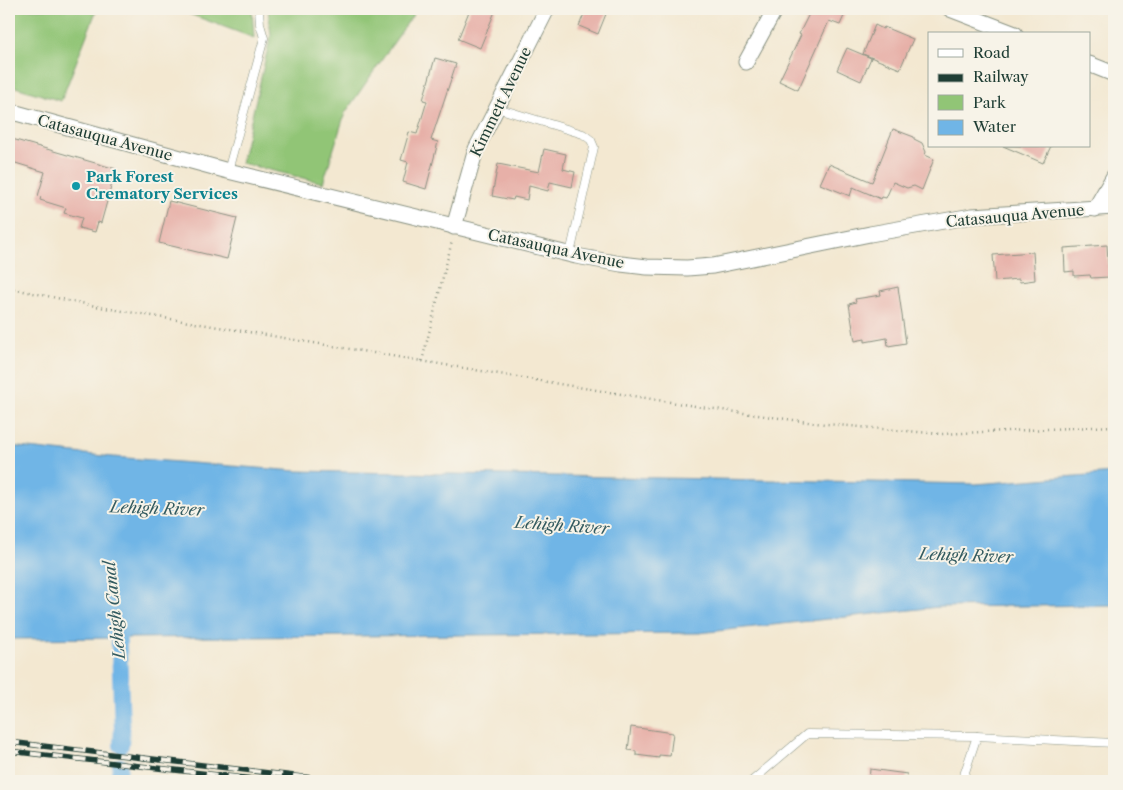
<svg xmlns="http://www.w3.org/2000/svg" width="1123" height="790" viewBox="0 0 1123 790" font-family="'Libre Caslon Text',serif">
	<style>
		.green { fill: #91c576; stroke: #588155 }
		.water { fill: #70b5e6; stroke: #48798d }
		.lines { fill: none; stroke-linecap: round; stroke-linejoin: round }
		.canal { stroke: #70b5e6; stroke-width: 16 }
		.building { fill: #e7b0a8 }
		.service-casing { stroke: #899282; stroke-width: 9 }
		.minor-casing { stroke: #899282; stroke-width: 17 }
		.path { stroke: #899282; stroke-width: 2.5; stroke-dasharray: 1 4; stroke-linecap: butt }
		.service { stroke: #fff; stroke-width: 8 }
		.minor { stroke: #fff; stroke-width: 15 }
		.rail-casing { stroke: #1f3d34; stroke-width: 5.5 }
		.rail { stroke: #f7f3e8; stroke-width: 4; stroke-dasharray: 11; stroke-linecap: butt }
		.culture-dot { fill: #0f9aa8; stroke: #f7f3e8; stroke-width: 2 }
		.labels { text-anchor: middle; stroke-width: 4; stroke-linejoin: round; paint-order: stroke }
		.street-label { font-size: 15px; fill: #1f3d34; stroke: #f7f3e8 }
		.culture-label { font-size: 15px; font-weight: bold; fill: #0d838f; stroke: #f7f3e8; text-anchor: start }
		.water-label { font-size: 16px; font-style: italic; fill: #335b60; stroke: #f7f3e8 }
	</style>
	<rect width="100%" height="100%" fill="#f7f3e8"/>
	<filter id="ink" filterUnits="userSpaceOnUse"><feTurbulence type="fractalNoise" baseFrequency=".02" numOctaves="2"/><feDisplacementMap in="SourceGraphic" scale="10" xChannelSelector="R" yChannelSelector="G"/><feConvolveMatrix kernelMatrix="1 2 1 2 8 2 1 2 1" color-interpolation-filters="sRGB"/></filter>
	<filter id="wash" filterUnits="userSpaceOnUse"><feTurbulence type="fractalNoise" baseFrequency=".0096" numOctaves="4" result="noise"/><feDisplacementMap in="SourceGraphic" scale="20" xChannelSelector="R" yChannelSelector="G"/><feGaussianBlur stdDeviation="1.12" result="paint"/><feColorMatrix in="noise" values="0 0 0 0 0 0 0 0 0 0 0 0 0 0 0 0 0 1.4 0 .05"/><feComposite in="paint" operator="in"/></filter>
	<g filter="url(#wash)">
		<rect width="100%" height="100%" fill="#f3e8d1"/>
		<g class="green">
			<path d="M16,9H97L61,101L9,85V27Z"/>
			<path d="M176,9H252L254,38Z"/>
			<path d="M268,9H417L345,113L323,183L241,163L271,35Z"/>
		</g>
		<path class="water" d="M9,446L113,457L297,471L976,484L1114,473V605L938,607L699,633L9,639Z"/>
		<g class="lines">
			<g class="canal">
				<path d="M118,618L122,729L121,745"/>
				<path d="M118,781L120,766"/>
			</g>
		</g>
		<g id="blocks">
			<g class="building">
				<path d="M470,9H496L480,48L458,39Z"/>
				<path d="M586,9H608L598,34L579,26Z"/>
				<path d="M802,9H847L840,25L829,21L798,90L779,81L801,35L799,34L810,12Z"/>
				<path d="M875,25L883,29L884,27L913,39L900,69L863,54Z"/>
				<path d="M847,48L871,58L861,81L837,70Z"/>
				<path d="M435,58L456,64L431,140L438,142L426,189L403,182L408,162L401,160L409,132L417,134L427,101L423,100Z"/>
				<path d="M893,129L914,137V139L922,143L926,152L925,155L934,159L922,190L914,186L907,188L893,182L886,198L882,197L881,199L853,187L850,196L820,184L829,164L872,182Z"/>
				<path d="M12,139L116,169L101,223L98,222L95,232L79,228L82,218L64,213L66,208L40,200L41,197L38,196L45,172L9,161V148Z"/>
				<path d="M1003,146H1051L1043,163Z"/>
				<path d="M544,149L566,154L563,169L575,172L572,187L550,182L548,191L529,186L527,200L514,197L513,200L492,196L498,164L539,172Z"/>
				<path d="M169,201L237,218L227,259L159,243Z"/>
				<path d="M1107,245L1109,277L1091,278L1090,275L1074,276V271L1065,272L1064,248Z"/>
				<path d="M1033,252L1035,280L1020,282L1019,279L995,281L993,255Z"/>
				<path d="M898,287L906,343L888,346L887,338L865,342V339L855,341L849,304L856,302L855,299L881,295L880,291Z"/>
				<path d="M631,727L673,733L670,756L659,755V758L636,755V751L628,750Z"/>
				<path d="M870,769L907,774L906,781H869Z"/>
			</g>
		</g>
	</g>
	<g filter="url(#ink)">
		<use href="#blocks" fill-opacity="0" stroke="#899282" stroke-width="1"/>
		<g class="lines">
			<defs>
				<g id="service">
					<path d="M497,108L583,134L591,140L594,147L570,254"/>
					<path d="M228,171L264,38L260,24L259,9"/>
					<path d="M752,781L807,734L977,736L1114,743"/>
					<path d="M962,781L977,736"/>
				</g>
				<g id="minor">
					<path d="M950,9L1015,34"/>
					<path d="M746,62L775,9"/>
					<path d="M1089,64L1114,74"/>
					<path d="M9,111L228,171L576,256L621,264L647,267L687,268L713,266L870,234L972,216L1114,207"/>
					<path d="M1095,209L1114,176"/>
					<path d="M454,227L476,149L547,9"/>
				</g>
			</defs>
			<use href="#service" class="service-casing"/>
			<use href="#minor" class="minor-casing"/>
			<g class="path">
				<path d="M9,288L105,308L547,382L701,407L815,423L941,434L1114,426"/>
				<path d="M422,361L452,241"/>
			</g>
			<use href="#service" class="service"/>
			<use href="#minor" class="minor"/>
			<defs>
				<g id="rail">
					<path d="M9,742L337,781"/>
					<path d="M9,751L271,781"/>
				</g>
			</defs>
			<use href="#rail" class="rail-casing"/>
			<use href="#rail" class="rail"/>
		</g>
	</g>
	<circle class="culture-dot" cx="76" cy="186" r="5"/>
	<g class="labels">
		<g class="street-label">
			<text transform="translate(501 102) rotate(-64)" y="5">Kimmett Avenue</text>
			<text transform="translate(105 138) rotate(15)" y="5">Catasauqua Avenue</text>
			<text transform="translate(1015 216) rotate(-5)" y="5">Catasauqua Avenue</text>
			<text transform="translate(556 249) rotate(12)" y="5">Catasauqua Avenue</text>
		</g>
		<g class="culture-label">
			<text x="86" y="182">Park Forest<tspan x="86" dy="17">Crematory Services</tspan></text>
		</g>
		<g class="water-label">
			<text transform="translate(157 508) rotate(2)" y="6">Lehigh River</text>
			<text transform="translate(562 525) rotate(4)" y="6">Lehigh River</text>
			<text transform="translate(966 555) rotate(2)" y="6">Lehigh River</text>
			<text transform="translate(114 610) rotate(-96)" y="6">Lehigh Canal</text>
		</g>
	</g>
	<rect width="1123" height="790" fill="none" stroke="#f7f3e8" stroke-width="30"/>
	<rect x="928" y="32" width="162" height="115" fill="#f7f3e8" stroke="#a1aaa0"/>
	<rect x="938" y="49" width="25" height="8" fill="#ffffff" stroke="#a1aaa0"/>
	<text x="973" y="58" font-size="15" fill="#1f3d34">Road</text>
	<rect x="938" y="74" width="25" height="8" fill="#1f3d34" stroke="#a1aaa0"/>
	<text x="973" y="82" font-size="15" fill="#1f3d34">Railway</text>
	<rect x="938" y="95" width="25" height="15" fill="#91c576" stroke="#a1aaa0"/>
	<text x="973" y="108" font-size="15" fill="#1f3d34">Park</text>
	<rect x="938" y="120" width="25" height="15" fill="#70b5e6" stroke="#a1aaa0"/>
	<text x="973" y="132" font-size="15" fill="#1f3d34">Water</text>
</svg>
